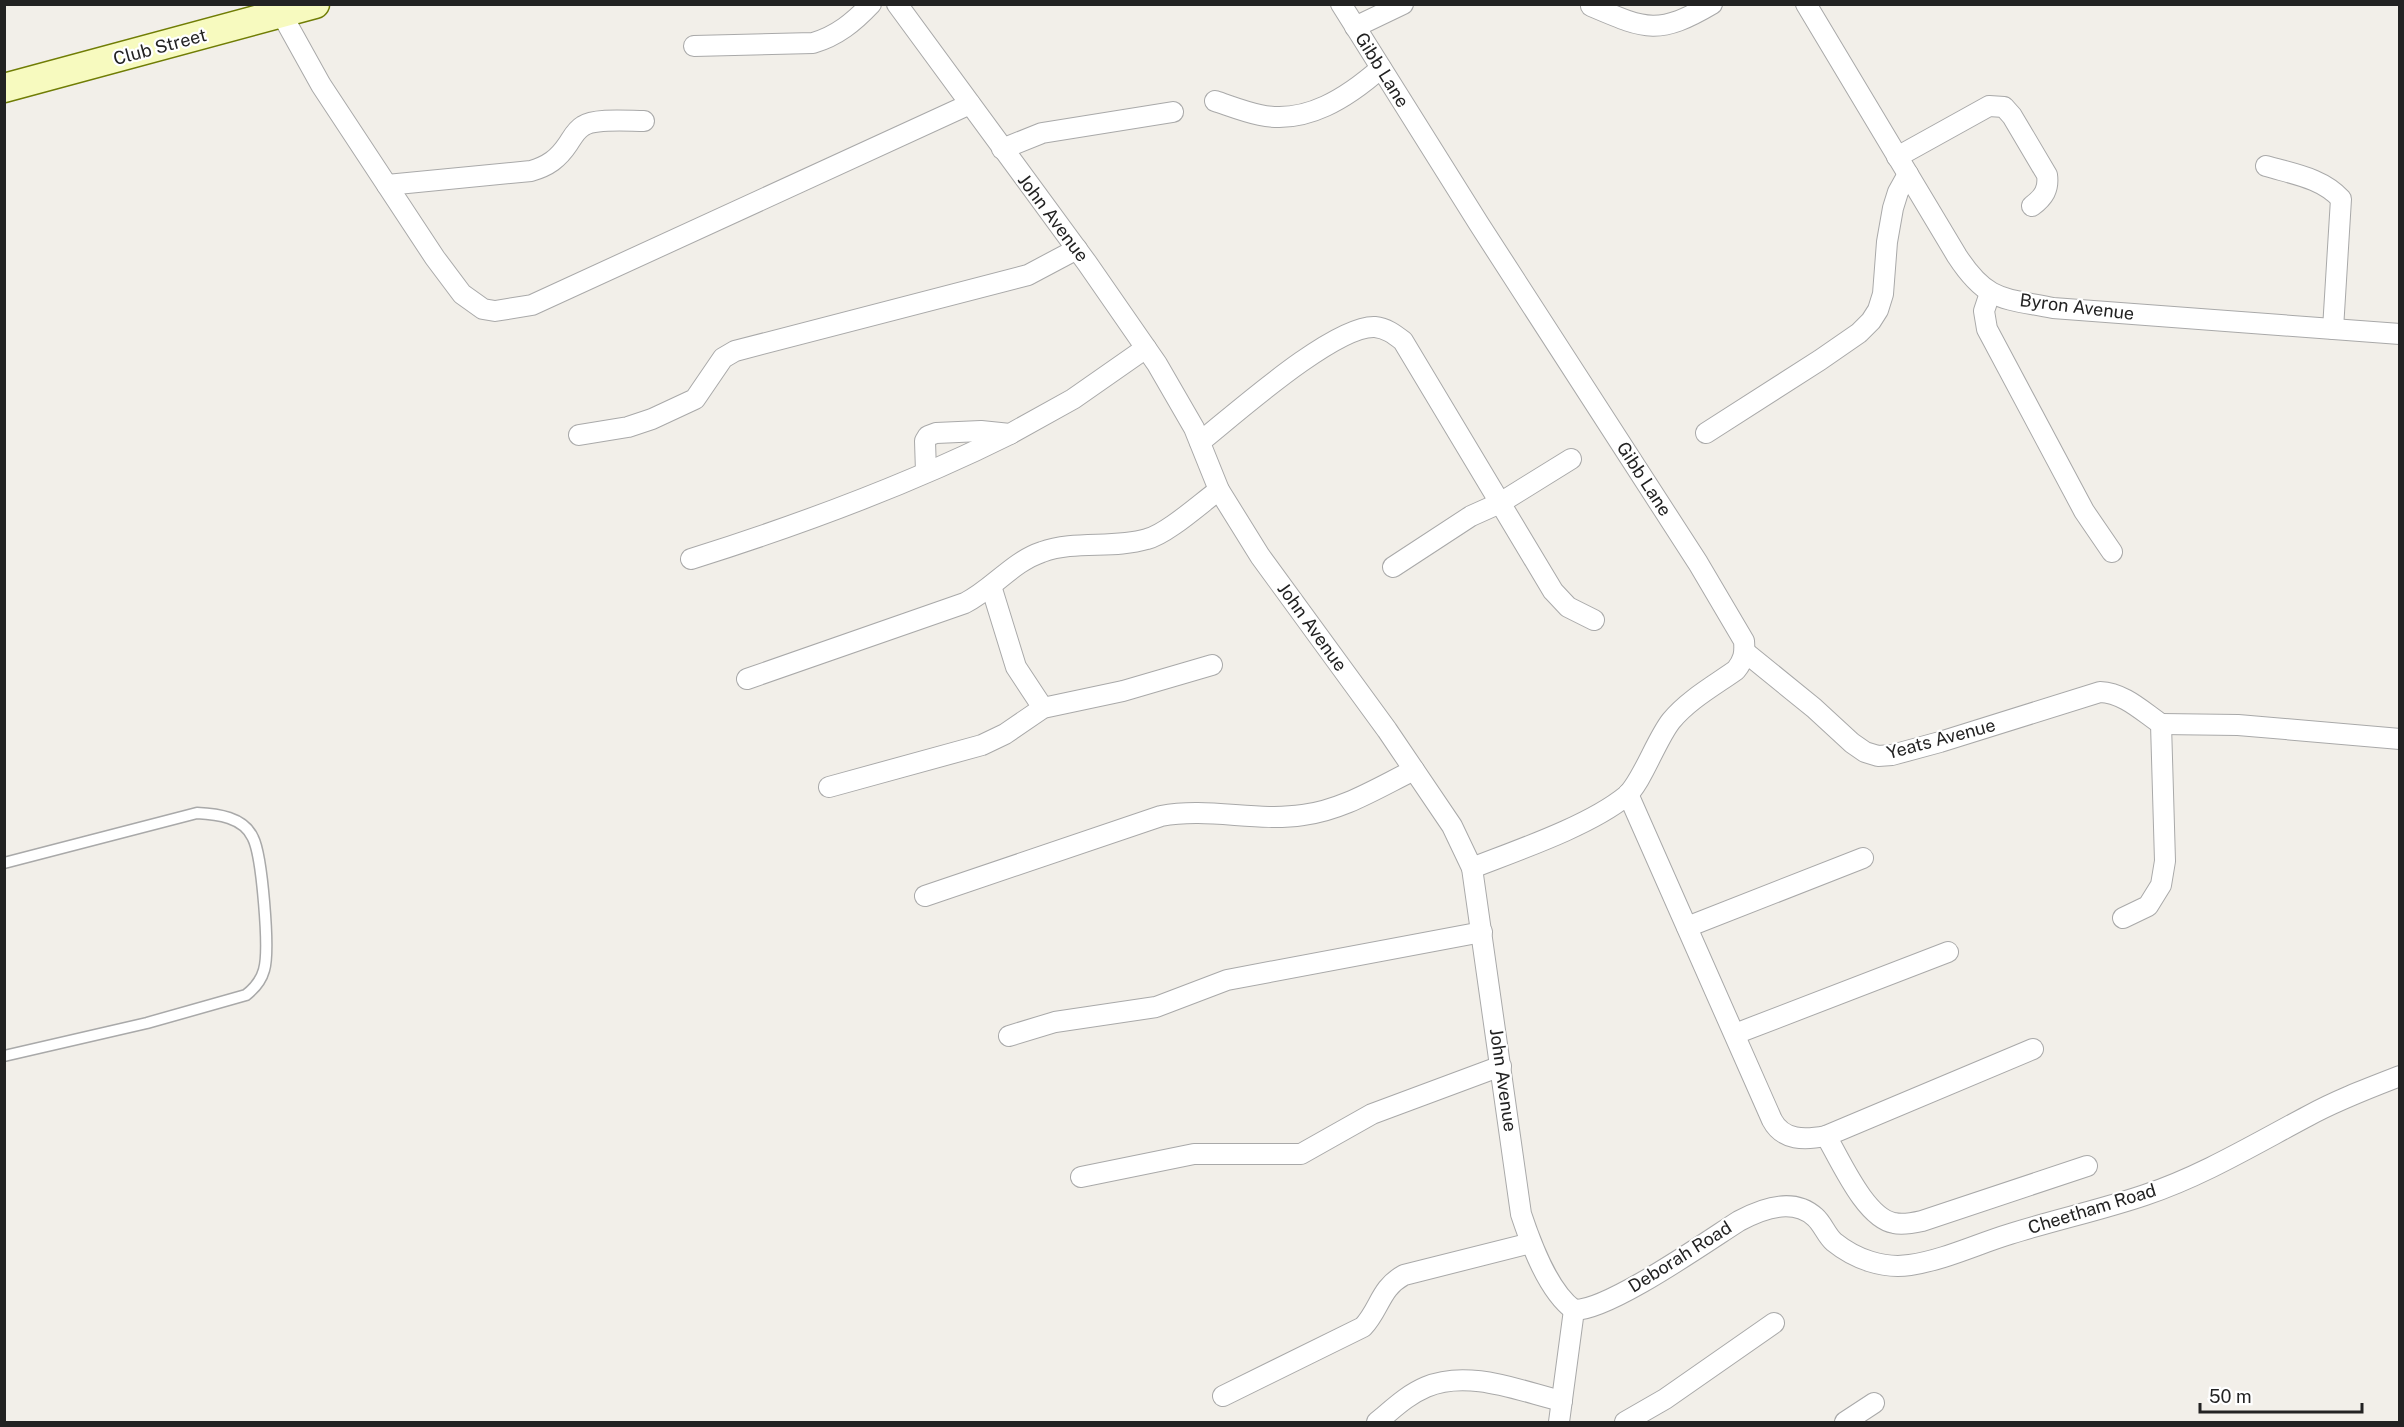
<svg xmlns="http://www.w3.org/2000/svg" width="2404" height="1427" viewBox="0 0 2404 1427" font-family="'Public Sans',sans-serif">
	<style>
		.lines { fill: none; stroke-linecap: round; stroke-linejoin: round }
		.service-casing { stroke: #a9a9a9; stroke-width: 13 }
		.minor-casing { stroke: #a9a9a9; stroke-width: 22 }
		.secondary-casing { stroke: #707d05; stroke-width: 31 }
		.service { stroke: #fff; stroke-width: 10 }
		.minor { stroke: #fff; stroke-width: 20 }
		.secondary { stroke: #f7fabf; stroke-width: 28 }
		.labels { text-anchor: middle; stroke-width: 4.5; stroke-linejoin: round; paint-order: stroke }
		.street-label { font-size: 18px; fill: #222; stroke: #fff }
	</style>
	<rect width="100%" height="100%" fill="#f2efe9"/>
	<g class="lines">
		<defs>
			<path id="service" d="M4,863L197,813C217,814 244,817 253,838C262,856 270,950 264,970C261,981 255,988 246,995L147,1023L4,1056"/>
			<g id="minor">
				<path d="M897,4L1087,263L1157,364L1194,428L1219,490L1260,556L1387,730L1452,826L1472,868L1521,1214C1531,1244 1548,1291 1574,1310"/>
				<path d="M1341,4L1479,224L1698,563L1744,641C1745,653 1744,660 1736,670C1715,685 1688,700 1671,721C1656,740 1641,784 1626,796C1589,826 1518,850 1472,868"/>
				<path d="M1806,4L1957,256C1987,302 2003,298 2053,308L2400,334"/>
				<path d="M1591,6C1645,29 1658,36 1712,4"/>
				<path d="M281,13L321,85L435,258L462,294L483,309L495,311L532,305L970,104"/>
				<path d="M1355,27L1403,4"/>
				<path d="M694,46L813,43C837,36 854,22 871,4"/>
				<path d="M1215,101C1230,106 1245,112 1260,115C1306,125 1348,97 1381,68"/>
				<path d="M1002,149L1042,133L1173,112"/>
				<path d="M1897,157L1989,106L2004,107L2012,116L2047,175C2049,189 2044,197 2032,206"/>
				<path d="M2266,166C2293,174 2322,178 2341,199L2333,329"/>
				<path d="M387,185L531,171C548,166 558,159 568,144C572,138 576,130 583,126C595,118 628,121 644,121"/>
				<path d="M1990,293L1984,311L1987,329L2084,511L2112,552"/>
				<path d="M1706,433L1820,360L1859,333L1871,321L1878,310L1883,294L1887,242L1893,208L1898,192L1908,174"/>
				<path d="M579,435L628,427L652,419L695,399L723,358L735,351L1028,275L1077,249"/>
				<path d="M1200,442C1234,415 1334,325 1375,327C1386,328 1394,334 1403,341L1553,591L1568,607L1594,620"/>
				<path d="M926,472L925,441L928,436L936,433L981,431L1010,434L1073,399L1146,348"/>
				<path d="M691,559C799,525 908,485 1010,434"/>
				<path d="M1393,567L1471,516L1500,503L1571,459"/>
				<path d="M991,586L1016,667L1043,708"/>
				<path d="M1745,652L1814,708L1852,743L1865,752L1878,756L1892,755L1940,742L2100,692C2124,693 2142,711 2161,724L2165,861L2161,885L2148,906L2123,918"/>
				<path d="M747,679L965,603C993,589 1012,562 1042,552C1075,540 1113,549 1147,539C1167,534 1201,503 1219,490"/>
				<path d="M2161,724L2238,725L2400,739"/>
				<path d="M829,787L982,745L1005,734L1043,708L1123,691L1212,665"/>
				<path d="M1628,794L1772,1120C1783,1141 1805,1140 1826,1136L2033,1049"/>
				<path d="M925,896L1161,816C1208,807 1256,822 1303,815C1343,810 1379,787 1414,770"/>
				<path d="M1687,927L1863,858"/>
				<path d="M1735,1034L1948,952"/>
				<path d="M1009,1036L1055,1022L1156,1007L1227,980L1482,932"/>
				<path d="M1826,1136C1840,1159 1865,1218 1894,1223C1902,1225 1913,1223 1922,1221L2087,1166"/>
				<path d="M1081,1177L1194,1154H1301L1372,1114L1501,1066"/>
				<path d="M1574,1310C1608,1311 1706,1242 1739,1221C1761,1209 1793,1197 1815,1217C1823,1224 1826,1235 1834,1242C1855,1259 1883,1269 1910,1265C1944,1260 1977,1244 2010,1234C2054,1220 2101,1210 2145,1195C2202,1176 2255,1144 2308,1116C2337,1100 2369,1088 2400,1076"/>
				<path d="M1223,1396L1363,1327C1380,1309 1380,1288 1404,1275L1531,1243"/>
				<path d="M1377,1422C1393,1409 1407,1395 1426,1387C1468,1369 1520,1391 1562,1401"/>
				<path d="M1559,1422L1574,1310"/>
				<path d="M1625,1422L1665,1399L1774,1323"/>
				<path d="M1845,1422L1874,1403"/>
			</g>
			<path id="secondary" d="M4,88L315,4"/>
		</defs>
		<use href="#service" class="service-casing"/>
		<use href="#minor" class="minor-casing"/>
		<use href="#secondary" class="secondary-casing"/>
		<use href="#service" class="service"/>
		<use href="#minor" class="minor"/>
		<use href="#secondary" class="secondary"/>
	</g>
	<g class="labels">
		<g class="street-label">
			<text transform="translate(160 47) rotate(-15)" y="6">Club Street</text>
			<text transform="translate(1382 70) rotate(58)" y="6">Gibb Lane</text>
			<text transform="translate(1053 218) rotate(53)" y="6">John Avenue</text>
			<text transform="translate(2077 307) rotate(7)" y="6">Byron Avenue</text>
			<text transform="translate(1644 479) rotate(57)" y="6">Gibb Lane</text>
			<text transform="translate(1312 627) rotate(54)" y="6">John Avenue</text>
			<text transform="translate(1941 739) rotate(-15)" y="6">Yeats Avenue</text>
			<text transform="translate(1503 1080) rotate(82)" y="6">John Avenue</text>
			<text transform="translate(2092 1209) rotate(-17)" y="6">Cheetham Road</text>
			<text transform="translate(1680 1257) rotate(-32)" y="6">Deborah Road</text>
		</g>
	</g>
	<rect width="2404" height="1427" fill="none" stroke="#222222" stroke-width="12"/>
	<path d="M2200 1403v9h162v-9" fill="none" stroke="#222222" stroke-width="3"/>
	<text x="2209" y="1403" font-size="18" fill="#222222" stroke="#ffffff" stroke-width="4.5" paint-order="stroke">50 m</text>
</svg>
